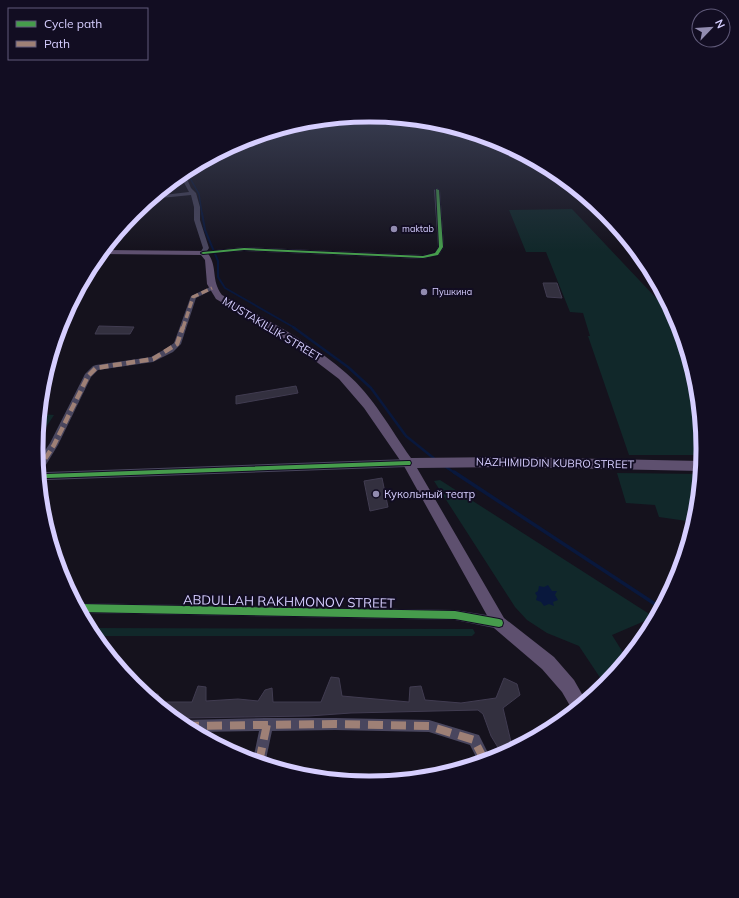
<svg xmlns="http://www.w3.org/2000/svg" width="739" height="898" viewBox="0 0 739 898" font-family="Mulish,sans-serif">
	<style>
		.green { fill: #11282a }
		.water { fill: #09183d }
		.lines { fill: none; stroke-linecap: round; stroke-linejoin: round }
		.stream-far3 { stroke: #09183d; stroke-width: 1.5 }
		.stream-far2 { stroke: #09183d; stroke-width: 2 }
		.stream-far1 { stroke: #09183d; stroke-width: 2.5 }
		.stream { stroke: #09183d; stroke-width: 3.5 }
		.building { fill: #33303f; stroke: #413c51 }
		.minor { fill: #49465e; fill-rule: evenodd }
		.major { fill: #5e506f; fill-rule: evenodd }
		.quiet-far2 { stroke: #9e8076; stroke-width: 3.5; stroke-dasharray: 7 3.5; stroke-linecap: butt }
		.quiet-far1 { stroke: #9e8076; stroke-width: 4.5; stroke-dasharray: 9 4.5; stroke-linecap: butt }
		.quiet { stroke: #9e8076; stroke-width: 8; stroke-dasharray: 15 8; stroke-linecap: butt }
		.cycleway-casing { stroke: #120d22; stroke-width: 2 }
		.cycleway { fill: #469c4c; fill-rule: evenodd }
		.poi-dot { fill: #928cb0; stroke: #120d22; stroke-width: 1.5 }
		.labels { text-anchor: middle; stroke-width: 4; stroke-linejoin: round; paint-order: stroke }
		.far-poi-label { font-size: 9px; fill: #d6ceff; stroke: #120d22; text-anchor: start }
		.street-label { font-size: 11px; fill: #d6ceff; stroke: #120d22 }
		.poi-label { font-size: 11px; fill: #d6ceff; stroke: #120d22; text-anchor: start }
		.near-street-label { font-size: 13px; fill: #d6ceff; stroke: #120d22 }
		.rim { fill: none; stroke: #d6ceff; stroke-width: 5 }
	</style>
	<rect width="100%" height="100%" fill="#15121d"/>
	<g class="green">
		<path d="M542,165C572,181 599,206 620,232L576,195L548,178Z"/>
		<path d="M572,209L657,299L667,307H670L678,322L697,384L702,455H629L588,336H590L583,313L570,312L546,252H526L509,210Z"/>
		<path d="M39,414L54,415L37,441Z"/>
		<path d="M617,473L701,474L694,522L659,517L655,505L626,503Z"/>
		<path d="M440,480L654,617L612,635L627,659L605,685L579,646L547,633L527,620L515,607L434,481Z"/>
		<path d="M89,628L473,629L475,633L472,636H93Z"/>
	</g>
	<path class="water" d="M548,585L552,591H557L555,595L558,600L553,602L554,606L549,604L544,606L541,602L536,600L537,596L535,593L538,591L539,586L544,587Z"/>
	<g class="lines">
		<path class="stream-far3" d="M186,171L199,194L202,214"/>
		<path class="stream-far2" d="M202,213L205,230L218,261V277L225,288L295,328"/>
		<g class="stream-far1">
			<path d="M293,327L348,367L371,388L406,436L436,460"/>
			<path d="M443,465L455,473"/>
		</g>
		<path class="stream" d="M454,472L661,608"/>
	</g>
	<g class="building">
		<path d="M543,283H557L562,298L547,297Z"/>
		<path d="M99,326L134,327L130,334H95Z"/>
		<path d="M296,386L298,393L236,404V396Z"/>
		<path d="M382,478L388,507L370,511L364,481Z"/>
		<path d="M331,677L339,678L342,696L409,702L410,687L421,686L425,700L461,703L496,698L504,678L517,684L520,695L503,708L511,742L515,747L502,754L491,736L483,714L478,710L351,713L309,716L184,718L177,720L145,694H158L160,702H192L198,686L206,687V701L238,699L258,701L265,690L272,688L273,702H321Z"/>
	</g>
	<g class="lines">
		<g class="minor">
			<path d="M184,172L191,188L196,193L200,207V220L209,248L207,251L244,247L423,255L435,253L438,247L434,190L437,188L440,190L444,247L439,255L423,259L244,251L201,254L200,253L203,248L194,220V207L191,195L151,199L155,196L189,192L180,175Z"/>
			<path d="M123,226L125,228L110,253L105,254L104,253L112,239Z"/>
			<path d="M212,286L215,288L214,289L196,298L181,344L173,352L153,362L98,370L91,377L58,445L41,473L38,474L37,463L50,443L85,374L93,366L96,365L151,357L167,348L174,343L191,296Z"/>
			<path d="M408,459L411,460L413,463L411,466L408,467L47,480L39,482V474L47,472Z"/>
			<path d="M76,603L455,610L499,617L503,619L505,623L503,627L499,629L455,620L81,613Z"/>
			<path d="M265,718H335L429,720L479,735L491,759L479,763L470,745L429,732L335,730L272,731L265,764L253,760L259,731L196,732L179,722L184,720Z"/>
		</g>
		<path class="major" d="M104,250L206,251C219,266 210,279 222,295C264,319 310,341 346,373C373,396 391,430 411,458L507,457L702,461L701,471L507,467L417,468L504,618L554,657L574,680L586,701L573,711L562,692L542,669L494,628L404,466L364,408L339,379L293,344L216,299L207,284L205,260L201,255L100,254Z"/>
		<path class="quiet-far2" d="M183,328L193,297L212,288"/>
		<path class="quiet-far1" d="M38,470L54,445L88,376L96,368L153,359L177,344L183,327"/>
		<g class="quiet">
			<path d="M184,726L335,724L429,726L474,740L485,761"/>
			<path d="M259,762L267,724"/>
		</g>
		<defs>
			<g id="cycleway">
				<path d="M436,189L439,190L443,247L438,255L423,258L244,250L203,254L201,253L203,252L244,248L423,256L435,253L439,247Z"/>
				<path d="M408,461H410L411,463L410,465H408L47,478L39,480V476L47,474Z"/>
				<path d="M78,604L455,611L499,619L502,620L503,623L502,626L499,627L455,619L80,612L77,605Z"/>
			</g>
		</defs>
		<use href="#cycleway" class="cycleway-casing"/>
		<use href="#cycleway" class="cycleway"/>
	</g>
	<linearGradient id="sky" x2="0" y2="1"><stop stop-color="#0c0a10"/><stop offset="0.5" stop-color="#35394c"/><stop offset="1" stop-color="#35394c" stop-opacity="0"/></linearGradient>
	<rect width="739" height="251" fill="url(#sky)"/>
	<g class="poi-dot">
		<circle cx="394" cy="229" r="4"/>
		<circle cx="424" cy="292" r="4"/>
		<circle cx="376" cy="494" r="4"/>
	</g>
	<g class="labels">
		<g class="far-poi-label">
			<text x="402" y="232">maktab</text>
			<text x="432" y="295">Пушкина</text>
		</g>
		<g class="street-label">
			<text transform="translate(272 329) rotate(31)" y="4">MUSTAKILLIK STREET</text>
			<text transform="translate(555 463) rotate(1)" y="4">NAZHIMIDDIN KUBRO STREET</text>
		</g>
		<g class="poi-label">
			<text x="384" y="498">Кукольный театр</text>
		</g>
		<g class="near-street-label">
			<text transform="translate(289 601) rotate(1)" y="5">ABDULLAH RAKHMONOV STREET</text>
		</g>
	</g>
	<path d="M0 0H739V898H0ZM369 122H370A326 326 0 0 1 696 448V450A326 326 0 0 1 370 776H369A326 326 0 0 1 43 450V448A326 326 0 0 1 369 122Z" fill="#120d22" fill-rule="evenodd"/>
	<path class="rim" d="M369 122H370A326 326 0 0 1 696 448V450A326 326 0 0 1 370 776H369A326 326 0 0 1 43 450V448A326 326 0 0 1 369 122Z"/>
	<rect x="8" y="8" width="140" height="52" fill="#120d22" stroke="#605a7a"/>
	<rect x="16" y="21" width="20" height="6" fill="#469c4c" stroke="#605a7a"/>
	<text x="44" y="28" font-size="12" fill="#d6ceff">Cycle path</text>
	<rect x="16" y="41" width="20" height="6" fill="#9e8076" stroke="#605a7a"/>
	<text x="44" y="48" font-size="12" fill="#d6ceff">Path</text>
	<g transform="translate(711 28) rotate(65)"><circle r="19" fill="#120d22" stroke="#605a7a"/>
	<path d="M0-3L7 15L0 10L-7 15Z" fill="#928cb0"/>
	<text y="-6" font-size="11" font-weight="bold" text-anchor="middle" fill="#d6ceff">N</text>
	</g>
</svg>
